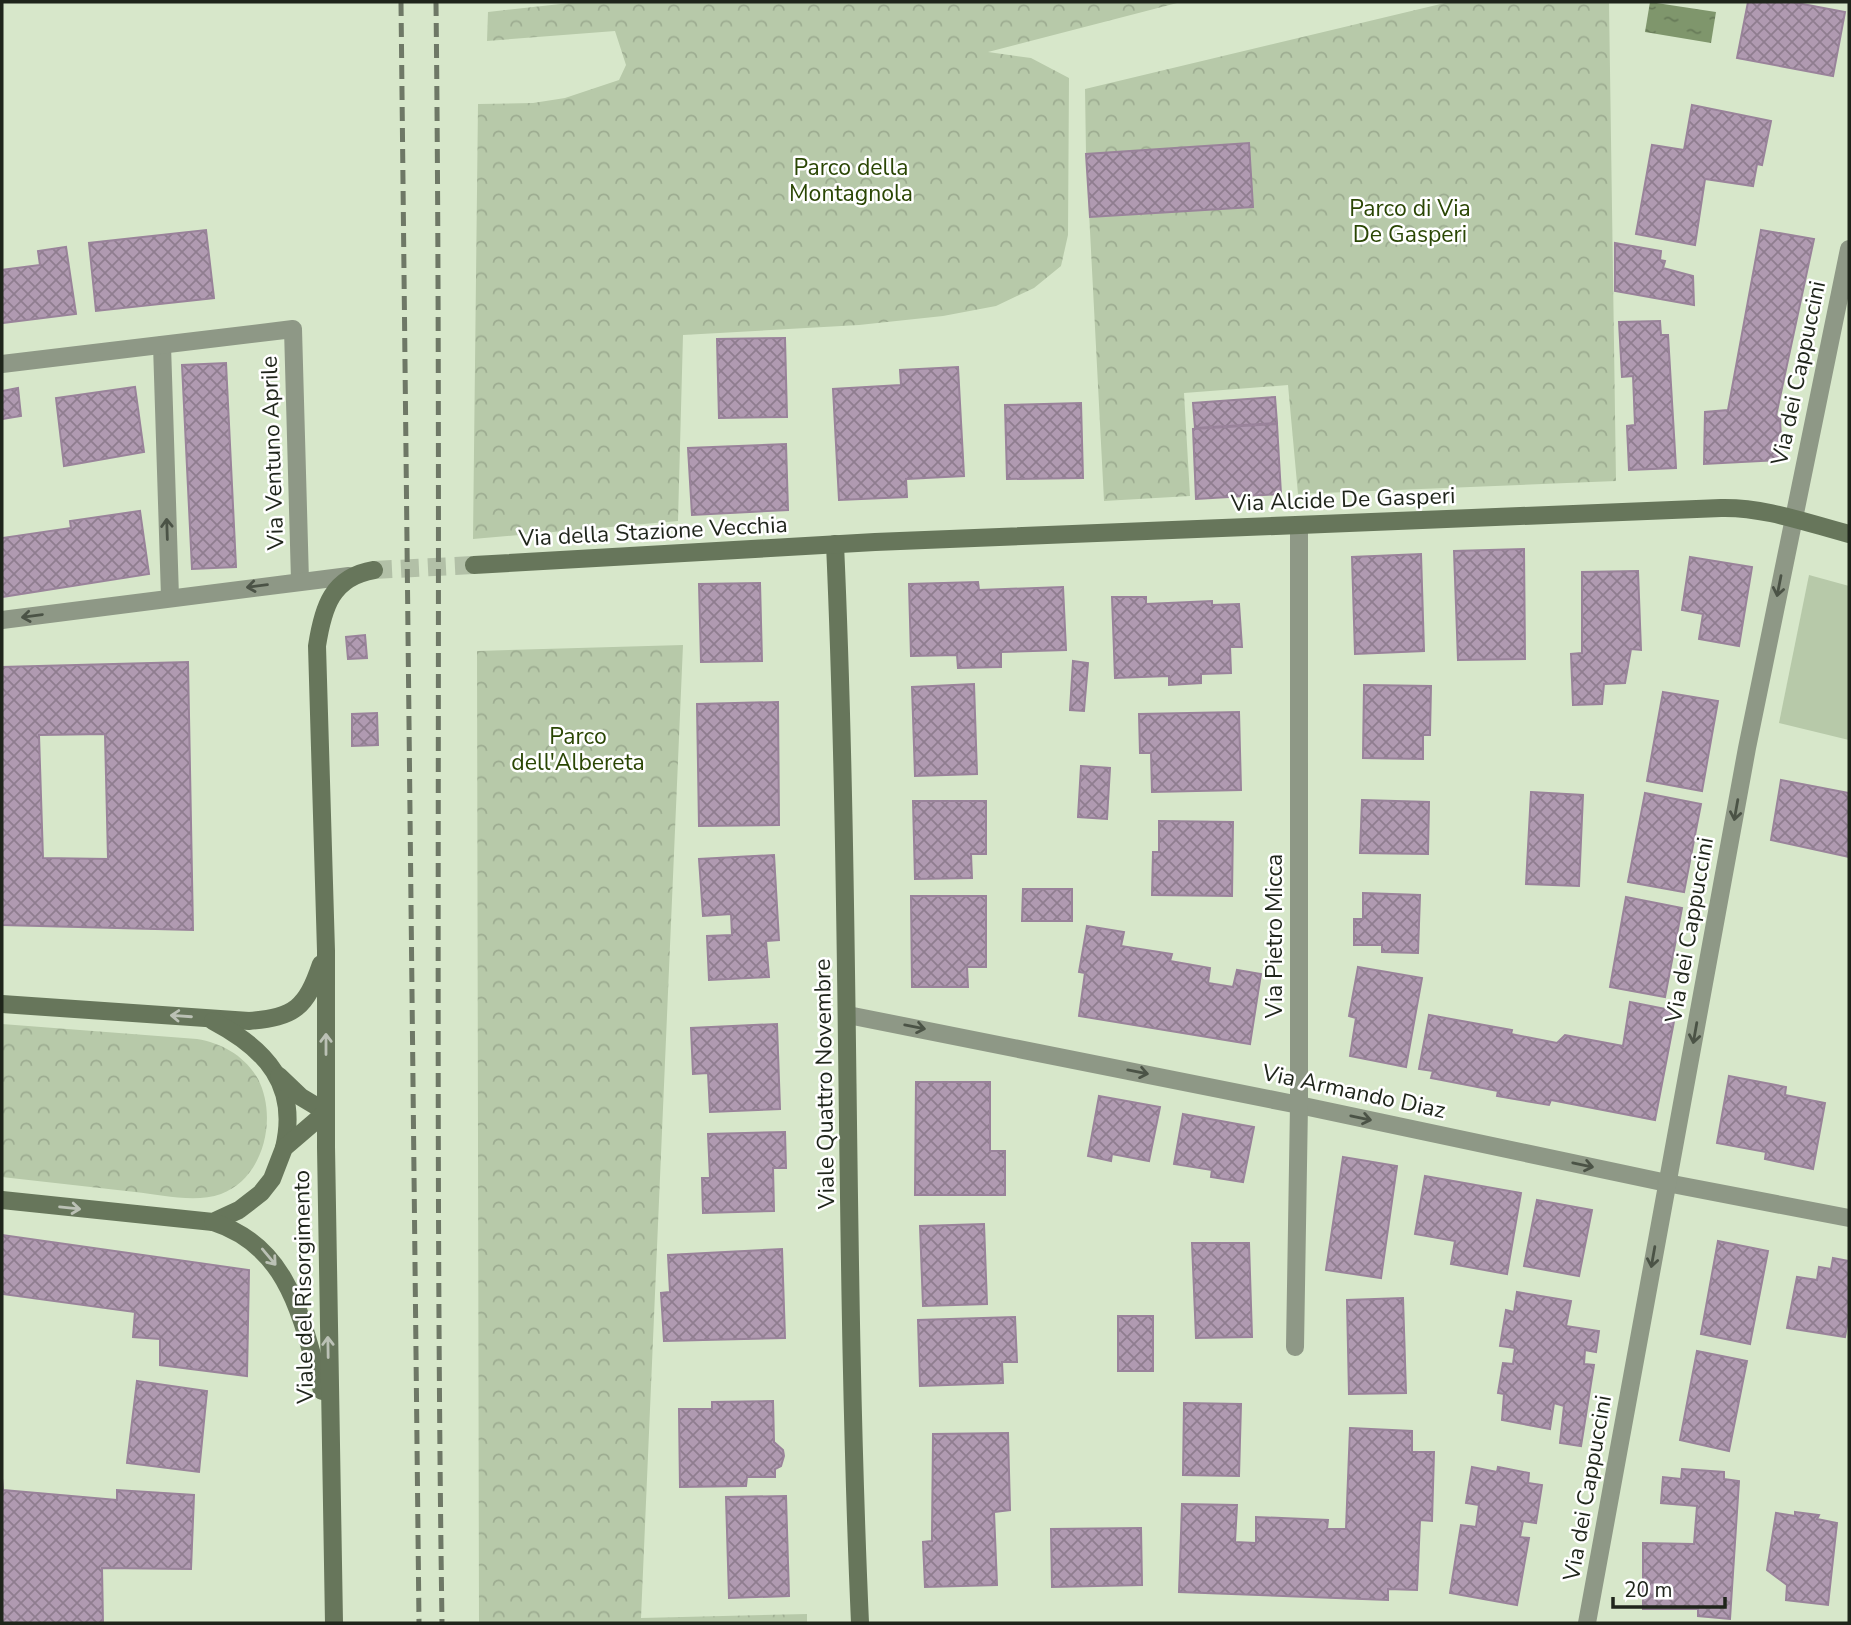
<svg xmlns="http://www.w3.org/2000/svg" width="1851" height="1625" viewBox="0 0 1851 1625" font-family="'Nunito Sans',sans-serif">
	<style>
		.grass { fill: #b7c9a9 }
		.park { fill: url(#park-crowns) }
		.water { fill: url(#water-ripples) }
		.building { fill: url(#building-cross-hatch); stroke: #99839a; stroke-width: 2; fill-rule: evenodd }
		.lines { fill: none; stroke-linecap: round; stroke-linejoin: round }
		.secondary-tunnel { stroke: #b2c0a7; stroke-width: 18; stroke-dasharray: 18 9; stroke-linecap: butt }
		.street { stroke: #8e9886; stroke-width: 18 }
		.secondary { stroke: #67765b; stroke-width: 18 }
		.rail { stroke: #6e7866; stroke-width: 5; stroke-dasharray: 14 7; stroke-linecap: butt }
		.oneway { stroke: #4b5346 }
		.oneway2 { stroke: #bbc1b5 }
		.labels { text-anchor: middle; stroke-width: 5; stroke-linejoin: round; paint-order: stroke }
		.park-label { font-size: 23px; fill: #2a4604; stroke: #fff }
		.street-label { font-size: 23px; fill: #1f251b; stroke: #fff }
	</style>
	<defs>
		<pattern id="park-crowns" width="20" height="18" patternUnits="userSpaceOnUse" patternTransform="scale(1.75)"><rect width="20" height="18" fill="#b7c9a9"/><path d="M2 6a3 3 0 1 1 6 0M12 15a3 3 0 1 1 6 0" fill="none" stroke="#9dac91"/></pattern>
		<pattern id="water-ripples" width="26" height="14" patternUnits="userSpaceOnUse" patternTransform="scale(1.75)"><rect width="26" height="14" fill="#7f966c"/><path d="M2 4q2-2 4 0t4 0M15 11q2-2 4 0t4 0" fill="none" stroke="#677a58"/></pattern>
		<pattern id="building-cross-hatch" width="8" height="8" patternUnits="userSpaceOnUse" patternTransform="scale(1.75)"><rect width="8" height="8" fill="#b09ab1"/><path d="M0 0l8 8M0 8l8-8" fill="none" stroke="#8f7d8f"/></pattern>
	</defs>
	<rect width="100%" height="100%" fill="#d7e7ca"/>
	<path class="grass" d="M1809,575L1849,586V740L1779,723Z"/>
	<g class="park">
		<path d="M579,2H1181L988,52L1031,58L1069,78L1068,235L1061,266L1034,288L996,306L943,316L859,325L683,335L678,521L473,539L478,104L533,103L565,98L619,80L626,65L615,31L487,41L488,12Z"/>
		<path d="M1449,2H1609L1616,481L1298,494L1288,385L1184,393L1190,496L1104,501L1086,154L1085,89Z"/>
		<path d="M683,645L641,1618L807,1614V1623H479L477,651Z"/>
		<path d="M2,1024L197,1039C222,1043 245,1056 258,1079C278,1118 264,1178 221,1194C196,1203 161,1195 135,1192C91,1187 46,1182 2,1177Z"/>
	</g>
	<path class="water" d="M1650,2L1716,12L1711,43L1645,32Z"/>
	<g class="building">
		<path d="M1748,2H1792L1845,12L1833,76L1737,58Z"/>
		<path d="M1692,105L1771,121L1762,165L1757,164L1753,186L1705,179L1695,245L1636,234L1652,145L1684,150Z"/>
		<path d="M1249,143L1253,207L1090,217L1086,154Z"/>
		<path d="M206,230L214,298L96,311L89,243Z"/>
		<path d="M1761,230L1814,239L1776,416L1780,418L1782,460L1704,464L1705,412L1728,410Z"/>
		<path d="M1615,243L1661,251L1660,260L1665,261L1663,268L1693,276L1694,305L1615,291Z"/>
		<path d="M66,247L76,314L2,323V270L40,265L38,251Z"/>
		<path d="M1660,321L1661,335H1668L1676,468L1629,470L1627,426L1635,425L1633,376L1622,377L1619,322Z"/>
		<path d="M785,338L787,417L719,418L717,339Z"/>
		<path d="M226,363L236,567L192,569L182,365Z"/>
		<path d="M958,367L964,476L906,479L907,497L839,500L833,389L901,385L900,370Z"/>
		<path d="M135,387L144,452L64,466L56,398Z"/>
		<path d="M18,388L21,416L2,419V391Z"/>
		<path d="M1275,397L1277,423L1195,428L1193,403Z"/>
		<path d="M1081,403L1083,478L1007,479L1005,405Z"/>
		<path d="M1277,424L1281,494L1196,499L1193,429Z"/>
		<path d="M786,444L788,510L692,515L688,448Z"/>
		<path d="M140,511L149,574L2,597V538L71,528L70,521Z"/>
		<path d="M1524,549L1525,659L1458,660L1454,551Z"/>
		<path d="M1421,554L1424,651L1355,654L1352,557Z"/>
		<path d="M1690,557L1752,567L1739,646L1699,639L1703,614L1682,610Z"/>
		<path d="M1638,571L1641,650L1631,649L1625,683L1604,684L1602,704L1573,705L1571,654L1582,653V572Z"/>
		<path d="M978,582L979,590L1063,587L1066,650L1001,652V667L958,668L957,655L911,656L909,584Z"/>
		<path d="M760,583L762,661L701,662L699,584Z"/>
		<path d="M1112,597H1146V604L1212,601V605L1239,604L1242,647H1230L1231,673L1201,674V683L1169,685V676L1115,678Z"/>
		<path d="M365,635L367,658L348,659L346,637Z"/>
		<path d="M1073,661L1088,663L1084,711L1070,710Z"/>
		<path d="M188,662L193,930L2,925V667ZM105,734L108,859L43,858L39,735Z"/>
		<path d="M974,684L977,774L915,776L912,687Z"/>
		<path d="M1364,685L1431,686L1430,735H1423V759L1363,758Z"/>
		<path d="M1663,692L1718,701L1702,791L1647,781Z"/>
		<path d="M778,702L779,825L699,826L697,704Z"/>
		<path d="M1239,712L1241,790L1152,792L1151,753H1140L1139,714Z"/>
		<path d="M377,713L378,745L352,746V714Z"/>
		<path d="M1081,766L1110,768L1107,819L1078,817Z"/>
		<path d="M1781,780L1849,793V857L1771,840Z"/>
		<path d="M1531,792L1583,795L1579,886L1526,884Z"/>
		<path d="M1645,793L1701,804L1684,892L1628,882Z"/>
		<path d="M1362,800L1429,802L1428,854L1360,853Z"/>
		<path d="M913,801H986V854H971L972,878L915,879Z"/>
		<path d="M1159,821L1233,822L1232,896L1152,895L1153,852H1159Z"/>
		<path d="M774,855L779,940L766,941L769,977L709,980L707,936L732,935L731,914L703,916L699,859Z"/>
		<path d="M1023,889H1072V921H1022Z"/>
		<path d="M1363,893L1420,895L1418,953L1382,952V945H1354V919H1363Z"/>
		<path d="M911,896H986V967H967L968,987H912Z"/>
		<path d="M1626,897L1682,908L1665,997L1610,987Z"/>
		<path d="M1087,926L1124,932L1121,946L1172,954L1170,961L1210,968L1208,983L1233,987L1237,970L1261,974L1250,1044L1079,1016L1085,973L1079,972Z"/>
		<path d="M1358,967L1422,978L1406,1067L1350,1056L1356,1018L1349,1016Z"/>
		<path d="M1630,1002L1676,1011L1655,1120L1551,1100L1549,1105L1497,1096L1498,1091L1431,1078L1433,1071L1419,1069L1429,1015L1512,1030L1511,1034L1557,1043L1565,1035L1623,1046Z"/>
		<path d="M777,1024L780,1109L710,1112L708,1073L693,1074L691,1028Z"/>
		<path d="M1729,1076L1786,1087L1785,1095L1825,1103L1813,1169L1765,1159L1766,1152L1717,1143Z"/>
		<path d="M916,1082H990V1151H1005V1195H915Z"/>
		<path d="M1099,1096L1160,1107L1149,1161L1112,1154L1111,1161L1088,1156Z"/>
		<path d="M1183,1114L1254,1127L1243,1182L1211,1177L1212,1170L1174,1164Z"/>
		<path d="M785,1132L786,1168H773L774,1211L703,1213L702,1178H710L708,1134Z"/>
		<path d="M1343,1157L1397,1166L1381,1278L1326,1270Z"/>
		<path d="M1425,1176L1521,1193L1507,1274L1451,1264L1455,1241L1415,1234Z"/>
		<path d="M1537,1200L1592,1210L1579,1276L1524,1266Z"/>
		<path d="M984,1224L987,1304L923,1306L920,1226Z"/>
		<path d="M2,1235L249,1270L247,1376L160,1365V1339L133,1337L135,1312L2,1294Z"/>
		<path d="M1718,1241L1768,1251L1750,1344L1701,1334Z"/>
		<path d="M1192,1243H1249L1252,1337L1196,1338Z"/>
		<path d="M782,1249L785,1338L664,1341L661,1293L670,1292L668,1255Z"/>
		<path d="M1833,1258L1849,1261V1315L1845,1337L1787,1328L1797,1277L1817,1280L1819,1267L1831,1269Z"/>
		<path d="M1517,1292L1571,1301L1566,1326L1599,1331L1596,1352L1585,1350L1584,1364L1594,1365L1581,1446L1560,1443L1564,1406L1554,1403L1550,1429L1502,1420L1504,1394L1498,1393L1503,1363L1513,1364L1515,1348L1500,1346L1506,1310L1514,1312Z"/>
		<path d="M1403,1298L1406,1393L1349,1394L1347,1300Z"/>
		<rect x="1118" y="1316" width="35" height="55"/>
		<path d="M1015,1317L1017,1362H1002L1003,1383L920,1386L918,1320Z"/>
		<path d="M1697,1351L1747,1361L1729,1451L1680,1440Z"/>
		<path d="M137,1381L207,1391L199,1472L127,1463Z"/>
		<path d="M773,1401L774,1442L783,1450L784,1456L781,1466L775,1469V1477H747L746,1486L680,1487L679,1409H712V1402Z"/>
		<path d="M1184,1403L1241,1404L1239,1476L1183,1475Z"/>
		<path d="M1350,1428L1412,1431V1452H1434L1432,1521L1420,1520L1417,1590L1388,1589V1600L1179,1592L1182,1504L1237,1505L1235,1542L1256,1543V1517L1328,1520L1327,1529H1346Z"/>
		<path d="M1008,1433L1010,1510L994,1512L997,1585L925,1587L923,1542L932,1541L933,1434Z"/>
		<path d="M1472,1467L1497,1472L1498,1467L1529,1473L1528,1483L1542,1485L1536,1523L1523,1521L1520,1537L1529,1538L1517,1605L1450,1593L1461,1525L1476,1527L1479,1505L1466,1503Z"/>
		<path d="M1682,1469L1724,1472V1479L1739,1481L1730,1619L1698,1616V1609H1643V1543L1694,1544L1697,1506L1661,1503L1663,1477L1681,1479Z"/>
		<path d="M2,1478L3,1490L117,1500V1490L194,1495L191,1569L102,1568L103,1623H2Z"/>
		<path d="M786,1496L789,1596L729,1598L726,1497Z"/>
		<path d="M1795,1512L1819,1515L1817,1519L1837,1523L1828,1605L1786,1600L1787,1585L1767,1570L1776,1513L1795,1516Z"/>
		<path d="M1141,1528L1142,1585L1052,1587L1051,1529Z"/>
	</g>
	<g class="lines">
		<path class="secondary-tunnel" d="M374,570L474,565"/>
		<g class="street">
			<path d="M162,345L170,597"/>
			<path d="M2,364L293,329L300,581"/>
			<path d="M2,620L349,576"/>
			<path d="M848,1015L1299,1105L1667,1183L1849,1218"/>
			<path d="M1295,1347L1299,1105V525"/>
			<path d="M1587,1623L1747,748L1849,249"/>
		</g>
		<g class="secondary">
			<path d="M835,544C851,904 844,1264 860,1623"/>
			<path d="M474,565L875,542L1721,508C1765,507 1807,523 1849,534"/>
			<path d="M2,1004L249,1021C295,1017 306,1008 321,964"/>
			<path d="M213,1021C266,1049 299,1085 284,1148"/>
			<path d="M279,1076L301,1097L326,1112"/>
			<path d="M2,1200L213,1222L239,1210L261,1193L272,1179L284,1148L326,1112"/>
			<path d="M213,1222C291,1247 302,1321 322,1391"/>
			<path d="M334,1623L326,1147V951L317,646C323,607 332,577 374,570"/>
		</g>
		<g class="rail">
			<path d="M401,2L419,1623"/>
			<path d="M436,2C442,542 434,1083 442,1623"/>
		</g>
	</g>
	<defs><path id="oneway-shaft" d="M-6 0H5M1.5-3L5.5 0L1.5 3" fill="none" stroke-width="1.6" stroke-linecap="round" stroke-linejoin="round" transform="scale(1.75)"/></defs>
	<g class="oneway">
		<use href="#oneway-shaft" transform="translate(167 529) rotate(-92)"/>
		<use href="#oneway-shaft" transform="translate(257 586) rotate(173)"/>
		<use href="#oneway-shaft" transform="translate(1779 586) rotate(101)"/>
		<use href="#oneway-shaft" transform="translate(32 616) rotate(172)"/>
		<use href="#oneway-shaft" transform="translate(1736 810) rotate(100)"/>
		<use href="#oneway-shaft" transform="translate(915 1027) rotate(11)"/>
		<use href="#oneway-shaft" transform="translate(1695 1033) rotate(100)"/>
		<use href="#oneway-shaft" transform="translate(1138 1072) rotate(11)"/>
		<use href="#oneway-shaft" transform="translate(1361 1118) rotate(12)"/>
		<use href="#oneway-shaft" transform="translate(1583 1165) rotate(12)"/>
		<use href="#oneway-shaft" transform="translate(1653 1257) rotate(100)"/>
	</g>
	<g class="oneway2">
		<use href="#oneway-shaft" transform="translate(181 1016) rotate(-176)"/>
		<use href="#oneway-shaft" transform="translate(326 1044) rotate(-90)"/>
		<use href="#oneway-shaft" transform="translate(70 1208) rotate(6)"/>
		<use href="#oneway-shaft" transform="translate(269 1257) rotate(50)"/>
		<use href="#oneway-shaft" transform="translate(328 1347) rotate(-91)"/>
	</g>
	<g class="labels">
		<g class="park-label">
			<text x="851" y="175">Parco della<tspan x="851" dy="26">Montagnola</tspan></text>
			<text x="1410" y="216">Parco di Via<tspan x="1410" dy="26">De Gasperi</tspan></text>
			<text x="578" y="744">Parco<tspan x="578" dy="26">dell'Albereta</tspan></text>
		</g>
		<g class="street-label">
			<text transform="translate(1798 373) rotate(-78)" y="8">Via dei Cappuccini</text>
			<text transform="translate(272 453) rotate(-92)" y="8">Via Ventuno Aprile</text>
			<text transform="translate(1343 499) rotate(-2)" y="8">Via Alcide De Gasperi</text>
			<text transform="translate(653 531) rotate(-3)" y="8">Via della Stazione Vecchia</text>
			<text transform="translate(1689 930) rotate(-80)" y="8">Via dei Cappuccini</text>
			<text transform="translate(1274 936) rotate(-90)" y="8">Via Pietro Micca</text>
			<text transform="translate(824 1084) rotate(-91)" y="8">Viale Quattro Novembre</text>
			<text transform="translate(1354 1091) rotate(12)" y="8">Via Armando Diaz</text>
			<text transform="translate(303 1287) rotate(-91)" y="8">Viale del Risorgimento</text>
			<text transform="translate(1587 1488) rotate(-80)" y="8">Via dei Cappuccini</text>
		</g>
	</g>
	<rect width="1851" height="1625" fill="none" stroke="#1f251b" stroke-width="7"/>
	<path d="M1613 1597v10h112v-10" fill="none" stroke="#1f251b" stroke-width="3.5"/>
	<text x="1624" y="1597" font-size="21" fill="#1f251b" stroke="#ffffff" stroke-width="5" paint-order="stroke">20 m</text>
</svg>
